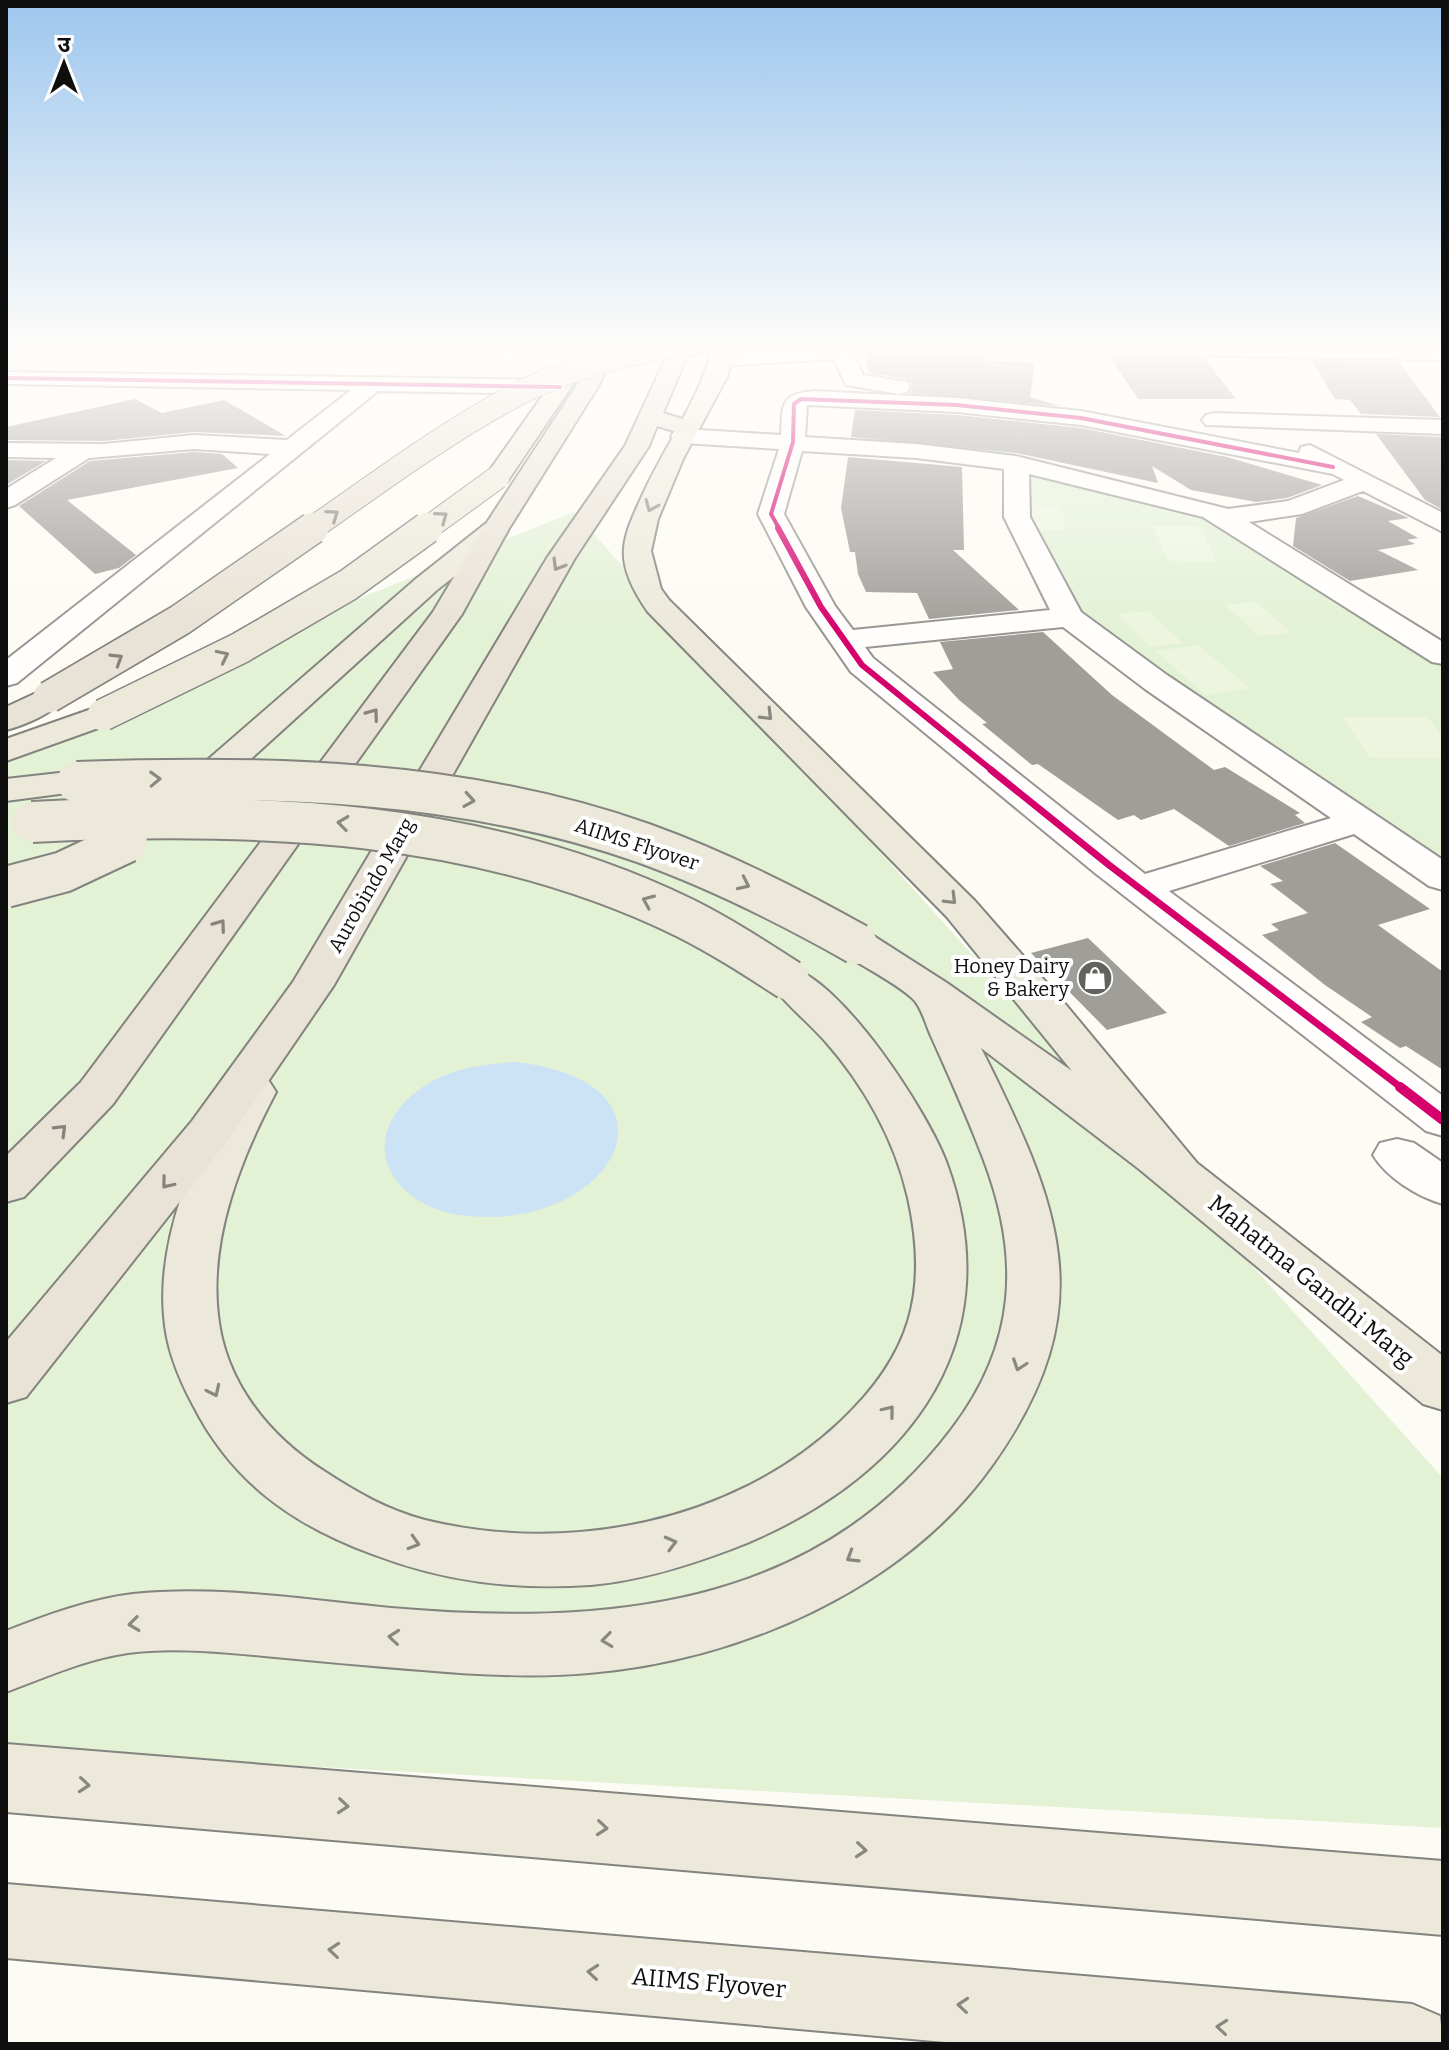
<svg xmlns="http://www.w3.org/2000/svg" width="1449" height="2050" viewBox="0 0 1449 2050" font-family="Bitter,'Noto Sans Devanagari',serif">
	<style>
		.green { fill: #e3f1d5 }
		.pitch { fill: #edf5de }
		.water { fill: #cce2f5 }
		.building { fill: #9f9e99 }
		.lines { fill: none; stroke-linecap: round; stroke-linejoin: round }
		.street-casing { stroke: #969592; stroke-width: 4 }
		.primary-casing { stroke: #83837f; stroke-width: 4 }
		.highway-casing { stroke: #83837f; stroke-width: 4 }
		.street { fill: #fffefd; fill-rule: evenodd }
		.primary { fill: #ece9da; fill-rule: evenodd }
		.highway { fill: #e9e2d6; fill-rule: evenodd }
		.primary-bridge-far2-casing { stroke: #83837f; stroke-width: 25; stroke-linecap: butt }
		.primary-bridge-far1-casing { stroke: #83837f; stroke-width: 34; stroke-linecap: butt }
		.primary-bridge-casing { stroke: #83837f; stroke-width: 44; stroke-linecap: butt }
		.highway-bridge-far1-casing { stroke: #83837f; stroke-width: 25; stroke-linecap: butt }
		.highway-bridge-casing { stroke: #83837f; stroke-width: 34; stroke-linecap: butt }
		.primary-bridge-far2 { stroke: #ece9da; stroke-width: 23 }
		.primary-bridge-far1 { stroke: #ece9da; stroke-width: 31 }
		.primary-bridge { stroke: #ece9da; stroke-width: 40 }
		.highway-bridge-far1 { stroke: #e9e2d6; stroke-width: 23 }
		.highway-bridge { stroke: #e9e2d6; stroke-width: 31 }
		.cycleway-far3-casing { stroke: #fff; stroke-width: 7 }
		.cycleway-far2-casing { stroke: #fff; stroke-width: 9 }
		.cycleway-far1-casing { stroke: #fff; stroke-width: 12 }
		.cycleway-casing { stroke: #fff; stroke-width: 15 }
		.cycleway-far3 { stroke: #d6006c; stroke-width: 4 }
		.cycleway-far2 { stroke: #d6006c; stroke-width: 6 }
		.cycleway-far1 { stroke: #d6006c; stroke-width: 7 }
		.cycleway { stroke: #d6006c; stroke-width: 10 }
		.oneway { stroke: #89877f }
		.oneway2 { stroke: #87837c }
		.labels { text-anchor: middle; stroke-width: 8; stroke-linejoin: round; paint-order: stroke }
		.street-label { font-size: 20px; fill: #0f0f0f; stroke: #fff }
		.poi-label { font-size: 20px; fill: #0f0f0f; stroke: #fff; text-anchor: end }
		.near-street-label { font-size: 24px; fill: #0f0f0f; stroke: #fff }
	</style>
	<rect width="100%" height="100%" fill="#fcfbf4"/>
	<g class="green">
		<path d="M1023,468L1204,515L1443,664V867L1080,616L1024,517Z"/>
		<path d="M574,512L1443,1478V1828L6,1750V741Z"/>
	</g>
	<g class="pitch">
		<path d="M1029,505L1061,506L1066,531L1033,529Z"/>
		<path d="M1153,526L1201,527L1217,562L1168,561Z"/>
		<path d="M1256,602L1292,633L1259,636L1225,605Z"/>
		<path d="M1149,611L1183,643L1150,647L1117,614Z"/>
		<path d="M1198,645L1250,688L1206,695L1155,651Z"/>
		<path d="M1342,717H1428L1443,738V758H1370Z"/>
	</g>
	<path class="water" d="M515,1062C685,1081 623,1217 487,1217C466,1217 442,1214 423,1203C358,1165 383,1102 443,1076C466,1066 491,1064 515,1062Z"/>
	<g class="building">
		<path d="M889,351L984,354L987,361L1035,362L1030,397L1060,406L910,393L913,385L907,379L869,373L865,356Z"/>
		<path d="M1110,357L1204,358L1236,399H1138Z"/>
		<path d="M1311,360L1399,362L1440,417L1361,414L1350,400L1335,399Z"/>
		<path d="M135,399L162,413L224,400L286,436L194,432L104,441L6,440V427Z"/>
		<path d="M855,410L957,415L1081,428L1227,457L1322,485L1287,498L1256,502L1191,490L1152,466L1158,483L1016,453L851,437Z"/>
		<path d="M1376,434L1443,437V510L1425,500Z"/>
		<path d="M194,452L222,454L238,468L67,500L136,555L119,568L95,574L19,506L90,461Z"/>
		<path d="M848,457L962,467L964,550H953L1019,610L929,619L917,593L866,592L858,574L855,552H850L841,508Z"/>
		<path d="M6,460L46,461L6,485Z"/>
		<path d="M1358,496L1409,518L1388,521L1418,538L1407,540L1415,544L1378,550L1418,570L1350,581L1293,546L1296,518Z"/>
		<path d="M1043,632L1112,695L1214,770L1225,767L1300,813L1295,815L1305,823L1229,846L1174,809L1141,820L1134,815L1118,820L1038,764L1032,765L982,724L987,723L959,700L933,672L953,669L940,642Z"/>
		<path d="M1335,843L1430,909L1378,925L1443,972V1070L1406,1046L1400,1048L1361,1022L1372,1017L1325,985L1262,935L1279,930L1271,924L1308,913L1270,884L1283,881L1260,866Z"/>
		<path d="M1088,938L1167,1013L1107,1030L1031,953Z"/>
	</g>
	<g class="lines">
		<defs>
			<g id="street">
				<path d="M846,344H893L890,348L854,355L863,375L907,382L910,387L907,392L899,394L846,385L834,359L721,366L710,360L721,354Z"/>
				<path d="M906,344L1443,348V360L916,350Z"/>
				<path d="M6,372L560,380L571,387L560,394L378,391L17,683L6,686V660L270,454L194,449L89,458L15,505L6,508V489L56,458L6,457V443L104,444L194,435L287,440L351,390L6,384Z"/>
				<path d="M814,391L957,398L1081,411L1299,453L1301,447L1310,445L1443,513V532L1363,491L1302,514L1249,522L1443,642V664L1432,662L1203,517L1029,474L1030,517L1081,612L1167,675L1443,860V890L1429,886L1354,834L1169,891L1443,1096V1136L1426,1131L1095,873L851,672L806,607L758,514L779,449L683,443L675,441L671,436L675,431L683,429L781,435C783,405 779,394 814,391ZM807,405L957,412L1081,425L1333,474L1344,480L1288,501L1228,509L1016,456L916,444L805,437ZM802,451L916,458L1004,469V517L1050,610L853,630L835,606L784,514ZM1063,627L1145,689L1331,818L1145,874L873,658L865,647Z"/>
				<path d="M1214,413L1443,420V434L1206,425L1202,420L1206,415Z"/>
				<path d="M1397,1139L1414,1143L1443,1163V1204C1418,1197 1387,1178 1373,1155L1380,1143Z"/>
			</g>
			<g id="primary">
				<path d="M579,344H600L507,482H489L485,477Z"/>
				<path d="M714,344H734L728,375L683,459L658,519L651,551L661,589L669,600L975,901L1066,1005L1197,1163L1443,1356V1410L1423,1404L1139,1169L981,1048C1060,1206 1104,1307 993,1464C905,1589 739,1661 589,1673C533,1678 478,1675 422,1670C370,1666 317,1661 264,1656C219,1652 173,1647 128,1653C86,1659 46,1677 6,1692V1631C47,1615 90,1599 133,1594C218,1585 306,1600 391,1608C600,1626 813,1612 951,1430C1017,1344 1021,1257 983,1158C967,1116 949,1076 931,1036C926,1025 922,1009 914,1000C901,986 861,965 842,953L836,944L842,935L857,932L872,935L947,983L1072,1071L947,917L648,612C636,595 622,571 624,549C625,531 635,512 642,496C665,445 700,399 714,344Z"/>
				<path d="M495,522L505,524L508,530L505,536L437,590L200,805L187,808L174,805L169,797L174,789L417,578L485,524Z"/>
				<path d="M103,705L115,708L120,715L115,722L6,761V739Z"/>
				<path d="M77,771L90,774L95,782L90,790L6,801V779Z"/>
				<path d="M789,967C842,980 928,1112 947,1164C1014,1349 900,1484 732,1549C687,1566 639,1581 591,1585C513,1590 445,1582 372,1554C293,1525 232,1482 193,1405C178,1377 166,1347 164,1316C157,1238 196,1145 237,1081L253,1077L269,1081L276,1092C241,1158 209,1238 218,1315C225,1382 269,1436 324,1471C356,1492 387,1510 425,1520C567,1555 733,1523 840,1422C910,1356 929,1293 908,1198C895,1140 864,1085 824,1040C806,1020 783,1002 768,980L774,971Z"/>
				<path d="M6,1744L1443,1861V1935L6,1812Z"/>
				<path d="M6,1884L1412,2004L1440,2016L1443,2044H967L6,1958Z"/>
			</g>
			<g id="highway">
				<path d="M598,344H618L599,385L508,530L462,614L113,1104L24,1197L6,1202V1156L81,1082L433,612L482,530L577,385Z"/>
				<path d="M681,344H729L726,348L687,356L663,413L695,423L699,428L695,433L687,435L657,426L649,446L575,558L334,985L226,1143L26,1397L6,1403V1342L192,1121L293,982L547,558L625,446L669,351L672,347Z"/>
				<path d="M49,687L61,690L65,697C54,713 25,725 6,730V707Z"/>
			</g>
		</defs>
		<use href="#street" class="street-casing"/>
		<use href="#primary" class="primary-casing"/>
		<use href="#highway" class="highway-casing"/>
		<use href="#street" class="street"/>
		<use href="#primary" class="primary"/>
		<use href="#highway" class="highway"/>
		<defs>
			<path id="primary-bridge-far2" d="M425,530L498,477"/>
			<path id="primary-bridge-far1" d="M103,715L240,648L348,585L427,528"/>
			<g id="primary-bridge">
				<path d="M77,782C266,775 462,779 643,843C718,870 788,905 857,944"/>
				<path d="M32,822C254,811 481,818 685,918C721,936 755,958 789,980"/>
				<path d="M6,887L63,872L127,842"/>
			</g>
			<path id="highway-bridge-far1" d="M310,530C376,484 443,434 514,396C564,369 622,356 677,344"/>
			<path id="highway-bridge" d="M49,697L180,620L313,528"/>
		</defs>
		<use href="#primary-bridge-far2" class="primary-bridge-far2-casing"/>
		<use href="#primary-bridge-far1" class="primary-bridge-far1-casing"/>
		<use href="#primary-bridge" class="primary-bridge-casing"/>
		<use href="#highway-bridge-far1" class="highway-bridge-far1-casing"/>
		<use href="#highway-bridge" class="highway-bridge-casing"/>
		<use href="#primary-bridge-far2" class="primary-bridge-far2"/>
		<use href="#primary-bridge-far1" class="primary-bridge-far1"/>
		<use href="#primary-bridge" class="primary-bridge"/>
		<use href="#highway-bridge-far1" class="highway-bridge-far1"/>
		<use href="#highway-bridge" class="highway-bridge"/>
		<defs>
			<g id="cycleway-far3">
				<path d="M6,378L560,387"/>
				<path d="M780,530L771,514L793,442L794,404L801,399L957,405L1081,418L1333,467"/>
			</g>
			<path id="cycleway-far2" d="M778,528L821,607L862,665L994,772"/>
			<path id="cycleway-far1" d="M991,770L1109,865L1403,1089"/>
			<path id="cycleway" d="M1400,1087L1443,1120"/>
		</defs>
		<use href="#cycleway-far3" class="cycleway-far3-casing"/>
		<use href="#cycleway-far2" class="cycleway-far2-casing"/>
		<use href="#cycleway-far1" class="cycleway-far1-casing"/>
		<use href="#cycleway" class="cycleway-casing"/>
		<use href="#cycleway-far3" class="cycleway-far3"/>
		<use href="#cycleway-far2" class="cycleway-far2"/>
		<use href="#cycleway-far1" class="cycleway-far1"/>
		<use href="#cycleway" class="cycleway"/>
	</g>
	<defs><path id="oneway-chevron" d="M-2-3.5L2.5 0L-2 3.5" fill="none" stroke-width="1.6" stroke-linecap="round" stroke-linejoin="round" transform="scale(2)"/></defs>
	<g class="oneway">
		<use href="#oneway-chevron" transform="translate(651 506) rotate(113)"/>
		<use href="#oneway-chevron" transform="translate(442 517) rotate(-36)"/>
		<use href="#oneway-chevron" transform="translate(223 656) rotate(-26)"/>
		<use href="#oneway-chevron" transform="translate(767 715) rotate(45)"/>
		<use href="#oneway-chevron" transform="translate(155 779) rotate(-2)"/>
		<use href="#oneway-chevron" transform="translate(469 800) rotate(9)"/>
		<use href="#oneway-chevron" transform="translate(343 823) rotate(-173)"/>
		<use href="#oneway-chevron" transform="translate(744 884) rotate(25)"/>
		<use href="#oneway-chevron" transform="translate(951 899) rotate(45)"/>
		<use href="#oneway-chevron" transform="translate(648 901) rotate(-157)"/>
		<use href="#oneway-chevron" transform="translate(1019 1365) rotate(109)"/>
		<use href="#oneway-chevron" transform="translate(214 1391) rotate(65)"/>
		<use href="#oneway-chevron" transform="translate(889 1411) rotate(-51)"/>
		<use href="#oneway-chevron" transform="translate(414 1543) rotate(17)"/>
		<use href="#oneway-chevron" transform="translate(671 1543) rotate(-15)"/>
		<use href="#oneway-chevron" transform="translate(852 1557) rotate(148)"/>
		<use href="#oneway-chevron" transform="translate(134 1624) rotate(173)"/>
		<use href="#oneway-chevron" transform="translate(394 1637) rotate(-175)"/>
		<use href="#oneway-chevron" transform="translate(607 1640) rotate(173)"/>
		<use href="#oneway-chevron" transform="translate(84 1785) rotate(5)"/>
		<use href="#oneway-chevron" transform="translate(343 1806) rotate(5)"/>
		<use href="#oneway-chevron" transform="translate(602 1828) rotate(5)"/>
		<use href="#oneway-chevron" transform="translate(861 1850) rotate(5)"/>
		<use href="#oneway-chevron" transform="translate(334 1950) rotate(-175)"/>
		<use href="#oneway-chevron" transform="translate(593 1972) rotate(-175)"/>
		<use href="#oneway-chevron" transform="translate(963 2005) rotate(-175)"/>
		<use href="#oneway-chevron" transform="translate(1222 2027) rotate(-175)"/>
	</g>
	<g class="oneway2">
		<use href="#oneway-chevron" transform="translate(333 515) rotate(-35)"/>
		<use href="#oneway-chevron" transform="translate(558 565) rotate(121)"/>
		<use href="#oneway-chevron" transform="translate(117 659) rotate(-32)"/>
		<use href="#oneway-chevron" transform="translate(373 714) rotate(-54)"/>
		<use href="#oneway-chevron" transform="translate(220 925) rotate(-54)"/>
		<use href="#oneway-chevron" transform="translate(61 1130) rotate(-45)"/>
		<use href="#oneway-chevron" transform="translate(167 1183) rotate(129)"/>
	</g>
	<linearGradient id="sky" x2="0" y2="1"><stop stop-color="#9dc6ed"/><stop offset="0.55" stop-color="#fefdfa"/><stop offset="1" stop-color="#fefdfa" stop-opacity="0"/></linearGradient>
	<rect width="1449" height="631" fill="url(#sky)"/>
	<defs>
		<symbol id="shop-disc" viewBox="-11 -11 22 22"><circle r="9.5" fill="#62625f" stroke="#fff"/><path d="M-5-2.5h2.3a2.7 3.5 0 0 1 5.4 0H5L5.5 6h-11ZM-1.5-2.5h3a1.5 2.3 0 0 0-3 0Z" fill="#fff"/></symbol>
	</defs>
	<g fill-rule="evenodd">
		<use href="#shop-disc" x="1075" y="958" width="40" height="40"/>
	</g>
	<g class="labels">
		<g class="street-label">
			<text transform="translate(637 844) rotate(18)" y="7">AIIMS Flyover</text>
			<text transform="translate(371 885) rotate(-60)" y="7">Aurobindo Marg</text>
		</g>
		<g class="poi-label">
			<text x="1069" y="973">Honey Dairy<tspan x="1069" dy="23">&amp; Bakery</tspan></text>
		</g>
		<g class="near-street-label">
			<text transform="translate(1311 1281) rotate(39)" y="8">Mahatma Gandhi Marg</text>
			<text transform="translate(709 1983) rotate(5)" y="8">AIIMS Flyover</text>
		</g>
	</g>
	<rect width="1449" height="2050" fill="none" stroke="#0f0f0f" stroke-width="16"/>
	<g transform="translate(64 64)" stroke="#ffffff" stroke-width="6" paint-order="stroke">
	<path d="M0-6L14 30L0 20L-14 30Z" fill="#0f0f0f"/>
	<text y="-12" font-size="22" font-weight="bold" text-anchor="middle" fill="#0f0f0f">उ</text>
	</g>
</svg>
